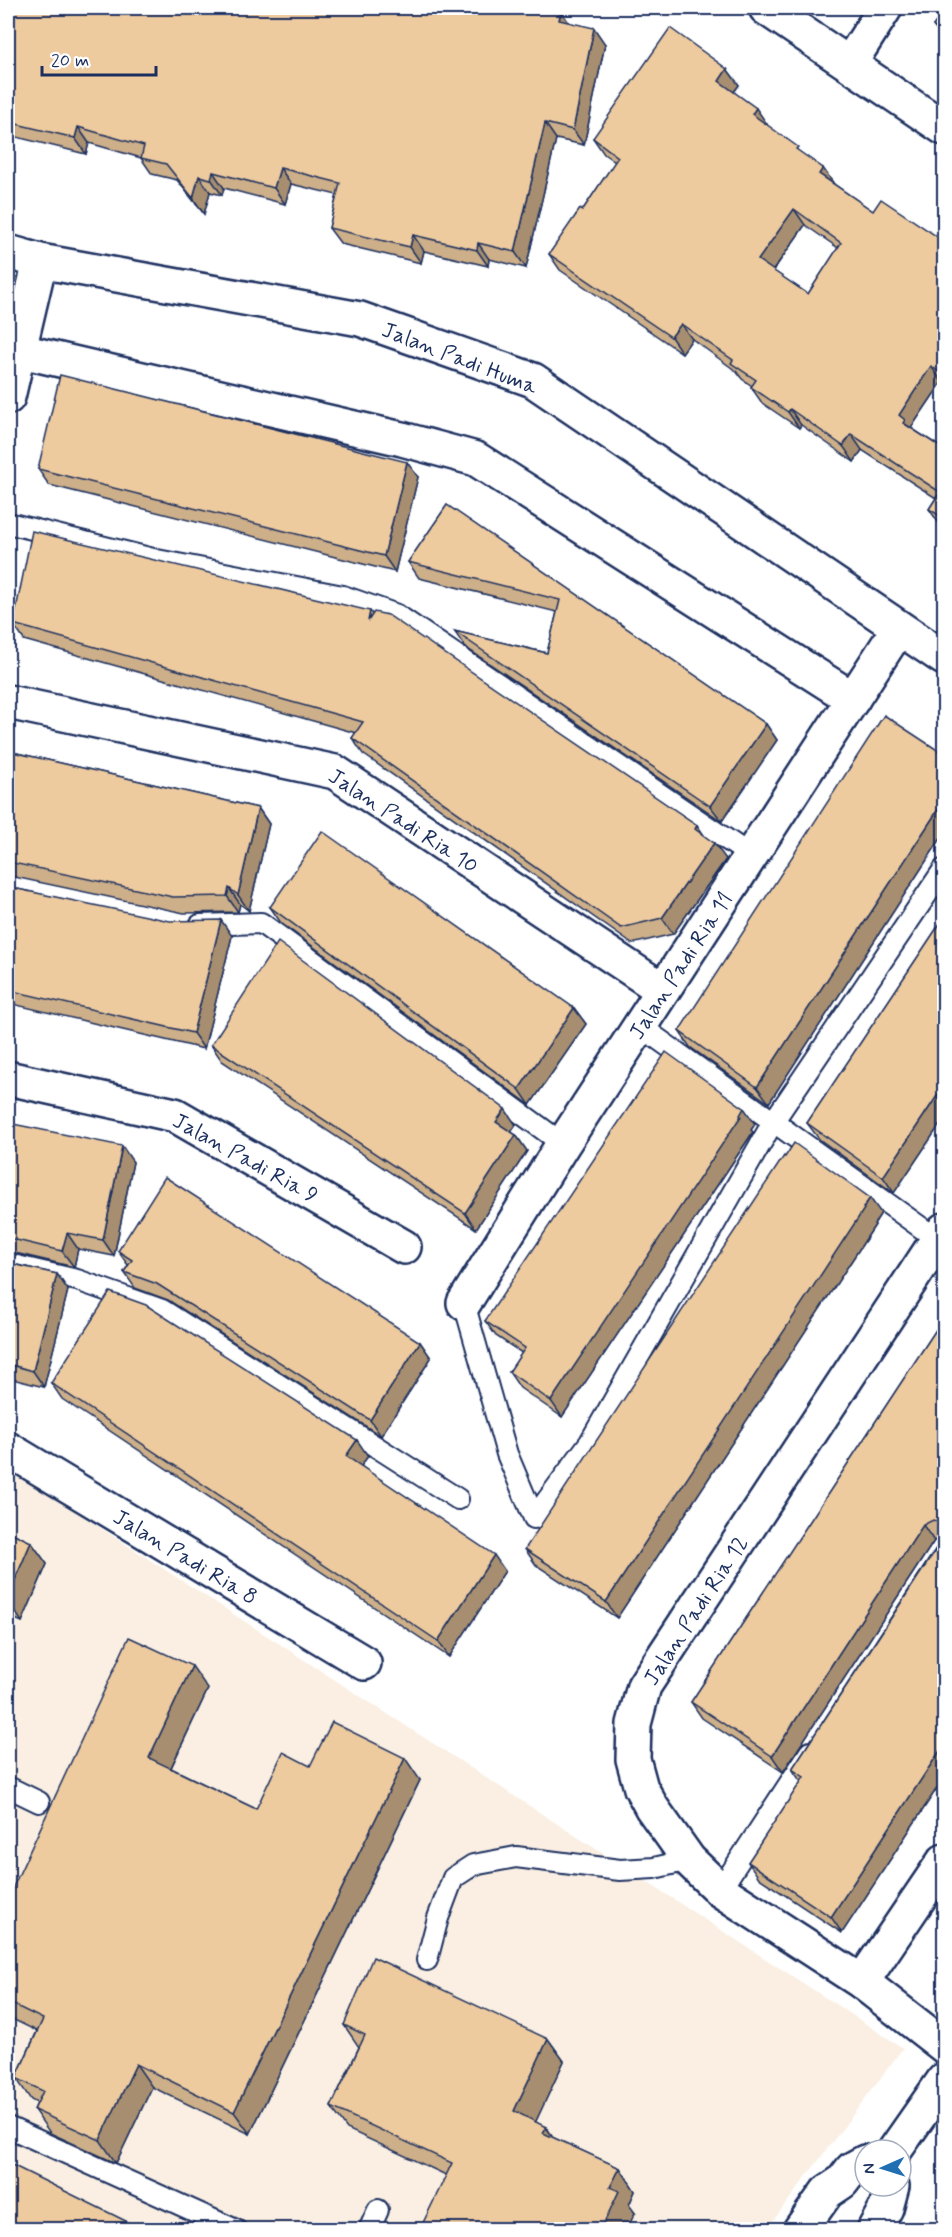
<svg xmlns="http://www.w3.org/2000/svg" width="952" height="2237" viewBox="0 0 952 2237" font-family="Mynerve,sans-serif">
	<style>
		.built { fill: #faefe2 }
		.lines { fill: none; stroke-linecap: round; stroke-linejoin: round }
		.service-casing { stroke: #1b2f5e; stroke-width: 24 }
		.minor-casing { stroke: #1b2f5e; stroke-width: 38 }
		.secondary-casing { stroke: #1b2f5e; stroke-width: 38 }
		.service { stroke: #fff; stroke-width: 20 }
		.minor { stroke: #fff; stroke-width: 33 }
		.secondary { stroke: #fff; stroke-width: 33 }
		.wall { fill: #cdaf89; stroke: #1b2f5e; stroke-width: 1.5; fill-rule: evenodd }
		.shaded-wall { fill: #a78e6f; stroke: #1b2f5e; stroke-width: 1.5 }
		.building { fill: #eecb9f; stroke: #1b2f5e; stroke-width: 1.5; fill-rule: evenodd }
		.labels { text-anchor: middle; stroke-width: 4.5; stroke-linejoin: round; paint-order: stroke }
		.street-label { font-size: 22px; fill: #1b2f5e; stroke: #fff }
	</style>
	<rect width="100%" height="100%" fill="#fff"/>
	<filter id="ink" filterUnits="userSpaceOnUse"><feTurbulence type="fractalNoise" baseFrequency=".0167" numOctaves="2"/><feDisplacementMap in="SourceGraphic" scale="12" xChannelSelector="R" yChannelSelector="G"/><feConvolveMatrix kernelMatrix="1 2 1 2 8 2 1 2 1" color-interpolation-filters="sRGB"/></filter>
	<g filter="url(#ink)">
		<path class="built" d="M8,1468L903,2048L767,2229H8Z"/>
		<g class="lines">
			<defs>
				<g id="service">
					<path d="M8,523L157,560L343,596L397,615L751,856"/>
					<path d="M200,925L261,923L563,1144"/>
					<path d="M640,1026L944,1244"/>
					<path d="M8,1264L77,1280L162,1310L458,1499"/>
					<path d="M464,1303L507,1454L534,1518L590,1442L773,1122L944,869"/>
					<path d="M8,1787L39,1802"/>
					<path d="M720,1890L810,1752"/>
					<path d="M427,1960L438,1918L453,1878L473,1865L516,1857L620,1870L654,1868L689,1860"/>
					<path d="M8,2127L236,2230"/>
					<path d="M369,2230L378,2210"/>
				</g>
				<g id="minor">
					<path d="M766,8L944,128"/>
					<path d="M850,63L885,8"/>
					<path d="M8,252L40,261L360,319L533,380L944,658"/>
					<path d="M8,348L402,439L476,459L853,699"/>
					<path d="M8,397L40,261"/>
					<path d="M8,702L335,772L663,990"/>
					<path d="M8,1078L175,1115L404,1247"/>
					<path d="M944,1230L644,1686L634,1724L633,1759L641,1788L652,1808L689,1860L720,1890L862,1982L944,2046"/>
					<path d="M464,1303L563,1144L899,628"/>
					<path d="M8,1449L364,1663"/>
					<path d="M862,1982L944,1861"/>
				</g>
				<g id="secondary">
					<path d="M895,2150L944,2080"/>
					<path d="M800,2230L827,2192L842,2182L852,2169L865,2162"/>
					<path d="M874,2230L886,2208L892,2186"/>
				</g>
			</defs>
			<use href="#service" class="service-casing"/>
			<use href="#minor" class="minor-casing"/>
			<use href="#secondary" class="secondary-casing"/>
			<use href="#service" class="service"/>
			<use href="#minor" class="minor"/>
			<use href="#secondary" class="secondary"/>
		</g>
		<g class="wall">
			<path d="M8,8L570,23L605,44L584,145L556,139L526,268L489,259L488,266L424,251L421,263L341,244L329,228L337,195L291,184L285,204L224,188L222,195L210,192L204,214L177,180L152,174L141,158L89,143L86,154L8,135Z"/>
			<path d="M945,10V42L933,26Z"/>
			<path d="M727,69L739,85L734,92L767,124V125L802,154L834,184L873,211L945,242V384L942,382L911,428L945,450V528L940,525L929,509L936,498L862,450L854,462L801,425L799,428L762,403L751,387L752,386L742,379L736,371L692,339L682,353L560,270L549,254L582,211L615,162L604,154L593,138ZM805,225L838,248L808,294L773,271Z"/>
			<path d="M38,469L418,477L395,572L49,485Z"/>
			<path d="M447,505L766,724L777,740L722,821L465,647L454,631L547,653L557,612L419,578L408,562Z"/>
			<path d="M370,611L372,614L697,825L704,836L726,859L673,934L632,944L363,754L352,738L356,733L24,640L13,624Z"/>
			<path d="M8,751L258,808L269,824L249,911L240,904L238,912L184,913L10,876L8,877Z"/>
			<path d="M945,755V832L769,1103L690,1047L679,1031Z"/>
			<path d="M8,887L232,936L204,1049L8,1003Z"/>
			<path d="M270,907L574,1008L586,1024L530,1105L281,923Z"/>
			<path d="M945,916V1117L894,1193L819,1139L807,1123Z"/>
			<path d="M211,1045L516,1125L511,1132L516,1135L527,1151L476,1229L222,1061Z"/>
			<path d="M8,1123L133,1162L114,1256L78,1249L74,1267L11,1252L8,1253Z"/>
			<path d="M755,1124L751,1130L753,1132L562,1417L520,1388L509,1372L522,1353L496,1336L485,1321Z"/>
			<path d="M881,1213L874,1224L875,1225L617,1618L536,1565L525,1549Z"/>
			<path d="M118,1251L420,1342L431,1358L381,1436L168,1300L135,1288L124,1272L128,1265Z"/>
			<path d="M8,1263L57,1274L68,1290L44,1387L8,1378Z"/>
			<path d="M945,1316V1776L842,1933L759,1878L748,1862L801,1782L792,1769L944,1536L934,1541L783,1772L702,1718L691,1702Z"/>
			<path d="M51,1383L368,1456L361,1466L505,1571L449,1657L62,1399Z"/>
			<path d="M8,1531L31,1542L47,1564L22,1622L8,1616Z"/>
			<path d="M208,1689L171,1768L256,1809L310,1766L420,1780L250,2134L152,2087L116,2163L50,2133L34,2110L37,2103L31,2100L16,2078L37,2031L8,2017V1898Z"/>
			<path d="M344,2025L548,2039L564,2061L535,2122L546,2127L554,2138L620,2168L635,2191L629,2205L635,2213L446,2175L347,2129L331,2107L359,2047Z"/>
		</g>
		<g class="shaded-wall">
			<path d="M561,11L572,27L559,20Z"/>
			<path d="M594,28L605,44L584,145L573,130Z"/>
			<path d="M727,69L739,85L730,97L719,81Z"/>
			<path d="M756,108L767,124L763,130L752,114Z"/>
			<path d="M545,123L556,139L526,268L515,252Z"/>
			<path d="M78,127L89,143L86,154L75,138Z"/>
			<path d="M280,168L291,184L285,204L274,188Z"/>
			<path d="M823,168L834,184L819,174Z"/>
			<path d="M213,172L224,188L222,195L211,179Z"/>
			<path d="M199,176L210,192L204,214L193,198Z"/>
			<path d="M794,209L805,225L769,276L758,260Z"/>
			<path d="M413,235L424,251L421,263L410,247Z"/>
			<path d="M478,243L489,259L488,266L477,250Z"/>
			<path d="M681,324L692,339L682,353L671,337Z"/>
			<path d="M931,366L942,382L911,428L903,423L899,415Z"/>
			<path d="M790,409L801,425L799,428L788,412Z"/>
			<path d="M851,434L862,450L854,462L843,446Z"/>
			<path d="M407,462L418,477L395,572L384,556Z"/>
			<path d="M766,724L777,740L722,821L710,806Z"/>
			<path d="M945,799V832L769,1103L757,1087Z"/>
			<path d="M258,808L269,824L249,911L238,895Z"/>
			<path d="M697,825L708,841L695,829Z"/>
			<path d="M714,843L726,859L673,934L662,918Z"/>
			<path d="M229,888L240,904L238,912L227,896Z"/>
			<path d="M221,920L232,936L204,1049L193,1033Z"/>
			<path d="M574,1008L586,1024L530,1105L519,1089Z"/>
			<path d="M945,1084V1117L894,1193L883,1177Z"/>
			<path d="M744,1108L755,1124L751,1130L753,1132L562,1417L551,1401Z"/>
			<path d="M505,1109L516,1125L507,1138L496,1122Z"/>
			<path d="M516,1135L527,1151L476,1229L465,1213Z"/>
			<path d="M122,1146L133,1162L114,1256L103,1240Z"/>
			<path d="M870,1198L881,1213L874,1224L875,1225L617,1618L606,1602Z"/>
			<path d="M67,1233L78,1249L74,1267L62,1251Z"/>
			<path d="M57,1274L68,1290L44,1387L33,1371Z"/>
			<path d="M420,1342L431,1358L381,1436L370,1420Z"/>
			<path d="M357,1440L368,1456L357,1472L346,1456Z"/>
			<path d="M923,1525L934,1541L783,1772L772,1756Z"/>
			<path d="M31,1542L47,1564L22,1622L8,1601V1596Z"/>
			<path d="M494,1555L505,1571L449,1657L438,1641Z"/>
			<path d="M192,1666L208,1689L165,1780L149,1758Z"/>
			<path d="M945,1743V1776L842,1933L831,1917Z"/>
			<path d="M405,1758L420,1780L250,2134L234,2112Z"/>
			<path d="M548,2039L564,2061L530,2134L514,2111Z"/>
			<path d="M136,2064L152,2087L116,2163L100,2140Z"/>
			<path d="M546,2127L562,2150L543,2133Z"/>
			<path d="M620,2168L635,2191L629,2205L635,2213L627,2229H601L610,2187Z"/>
		</g>
		<g class="building">
			<path d="M8,8H545L561,11L559,20L594,28L573,130L545,123L515,252L478,243L477,250L413,235L410,247L329,228L340,183L280,168L274,188L213,172L211,179L199,176L193,198L166,164L141,158L144,146L78,127L75,138L8,122Z"/>
			<path d="M945,10V34L933,26Z"/>
			<path d="M670,28L727,69L719,81L756,108L752,114L798,147L796,149L823,168L819,174L873,211L881,199L945,242V376L931,366L899,415L905,420L903,423L945,450V519L929,509L940,492L851,434L843,446L790,409L788,412L751,387L756,380L731,363L733,360L681,324L671,337L549,254L580,209L582,211L618,157L593,138ZM794,209L841,243L808,294L758,260Z"/>
			<path d="M60,375L407,462L384,556L38,469Z"/>
			<path d="M447,505L766,724L710,806L454,631L547,653L560,600L408,562Z"/>
			<path d="M32,531L370,611L368,621L374,612L388,615L697,825L695,829L714,843L662,918L621,928L352,738L363,722L13,624Z"/>
			<path d="M945,573V580L941,577Z"/>
			<path d="M884,715L945,755V799L757,1087L679,1031Z"/>
			<path d="M8,751L258,808L238,895L229,888L227,896L173,897L8,862Z"/>
			<path d="M322,831L574,1008L519,1089L270,907Z"/>
			<path d="M8,887L170,921L221,920L193,1033L8,990Z"/>
			<path d="M945,916V1084L883,1177L807,1123Z"/>
			<path d="M278,942L505,1109L496,1122L516,1135L465,1213L211,1045Z"/>
			<path d="M666,1052L744,1108L740,1115L741,1116L551,1401L509,1372L525,1348L485,1321Z"/>
			<path d="M8,1123L122,1146L103,1240L67,1233L62,1251L8,1238Z"/>
			<path d="M794,1143L870,1198L863,1208L864,1209L606,1602L525,1549L784,1156L785,1157Z"/>
			<path d="M165,1177L420,1342L370,1420L157,1284L124,1272L132,1260L118,1251Z"/>
			<path d="M8,1263L57,1274L33,1371L8,1364Z"/>
			<path d="M110,1292L146,1305L357,1440L346,1456L494,1555L438,1641L51,1383Z"/>
			<path d="M945,1316V1531L943,1526L939,1522L933,1520L923,1525L772,1756L691,1702Z"/>
			<path d="M8,1531L31,1542L8,1596Z"/>
			<path d="M945,1533V1743L831,1917L748,1862L804,1777L792,1769L943,1539Z"/>
			<path d="M129,1637L192,1666L149,1758L256,1809L283,1752L310,1766L332,1722L405,1758L234,2112L136,2064L100,2140L34,2110L43,2091L16,2078L43,2019L8,2002V1898Z"/>
			<path d="M373,1957L548,2039L514,2111L546,2127L543,2133L620,2168L610,2187L619,2191L601,2229H420L452,2163L331,2107L365,2035L344,2025Z"/>
			<path d="M8,2163L142,2229H8Z"/>
		</g>
	</g>
	<g class="labels">
		<g class="street-label">
			<text transform="translate(460 357) rotate(21)" y="8">Jalan Padi Huma</text>
			<text transform="translate(404 820) rotate(33)" y="8">Jalan Padi Ria 10</text>
			<text transform="translate(680 965) rotate(-57)" y="8">Jalan Padi Ria 11</text>
			<text transform="translate(246 1157) rotate(29)" y="8">Jalan Padi Ria 9</text>
			<text transform="translate(186 1556) rotate(31)" y="8">Jalan Padi Ria 8</text>
			<text transform="translate(695 1610) rotate(-57)" y="8">Jalan Padi Ria 12</text>
		</g>
	</g>
	<rect width="952" height="2237" fill="none" stroke="#fff" stroke-width="30"/>
	<rect x="15" y="15" width="922" height="2207" fill="none" stroke="#1b2f5e" stroke-width="2" filter="url(#ink)"/>
	<g transform="translate(883 2168) rotate(267)"><circle r="28" fill="#ffffff" stroke="#a4acbf" stroke-width="1.5"/>
	<path d="M0-4.5L10 22L0 15L-10 22Z" fill="#1f6fb2"/>
	<text y="-9" font-size="16" font-weight="bold" text-anchor="middle" fill="#1b2f5e">N</text>
	</g>
	<path d="M42 66v9h114v-9" fill="none" stroke="#1b2f5e" stroke-width="3"/>
	<text x="51" y="66" font-size="18" fill="#1b2f5e" stroke="#ffffff" stroke-width="4.5" paint-order="stroke">20 m</text>
</svg>
